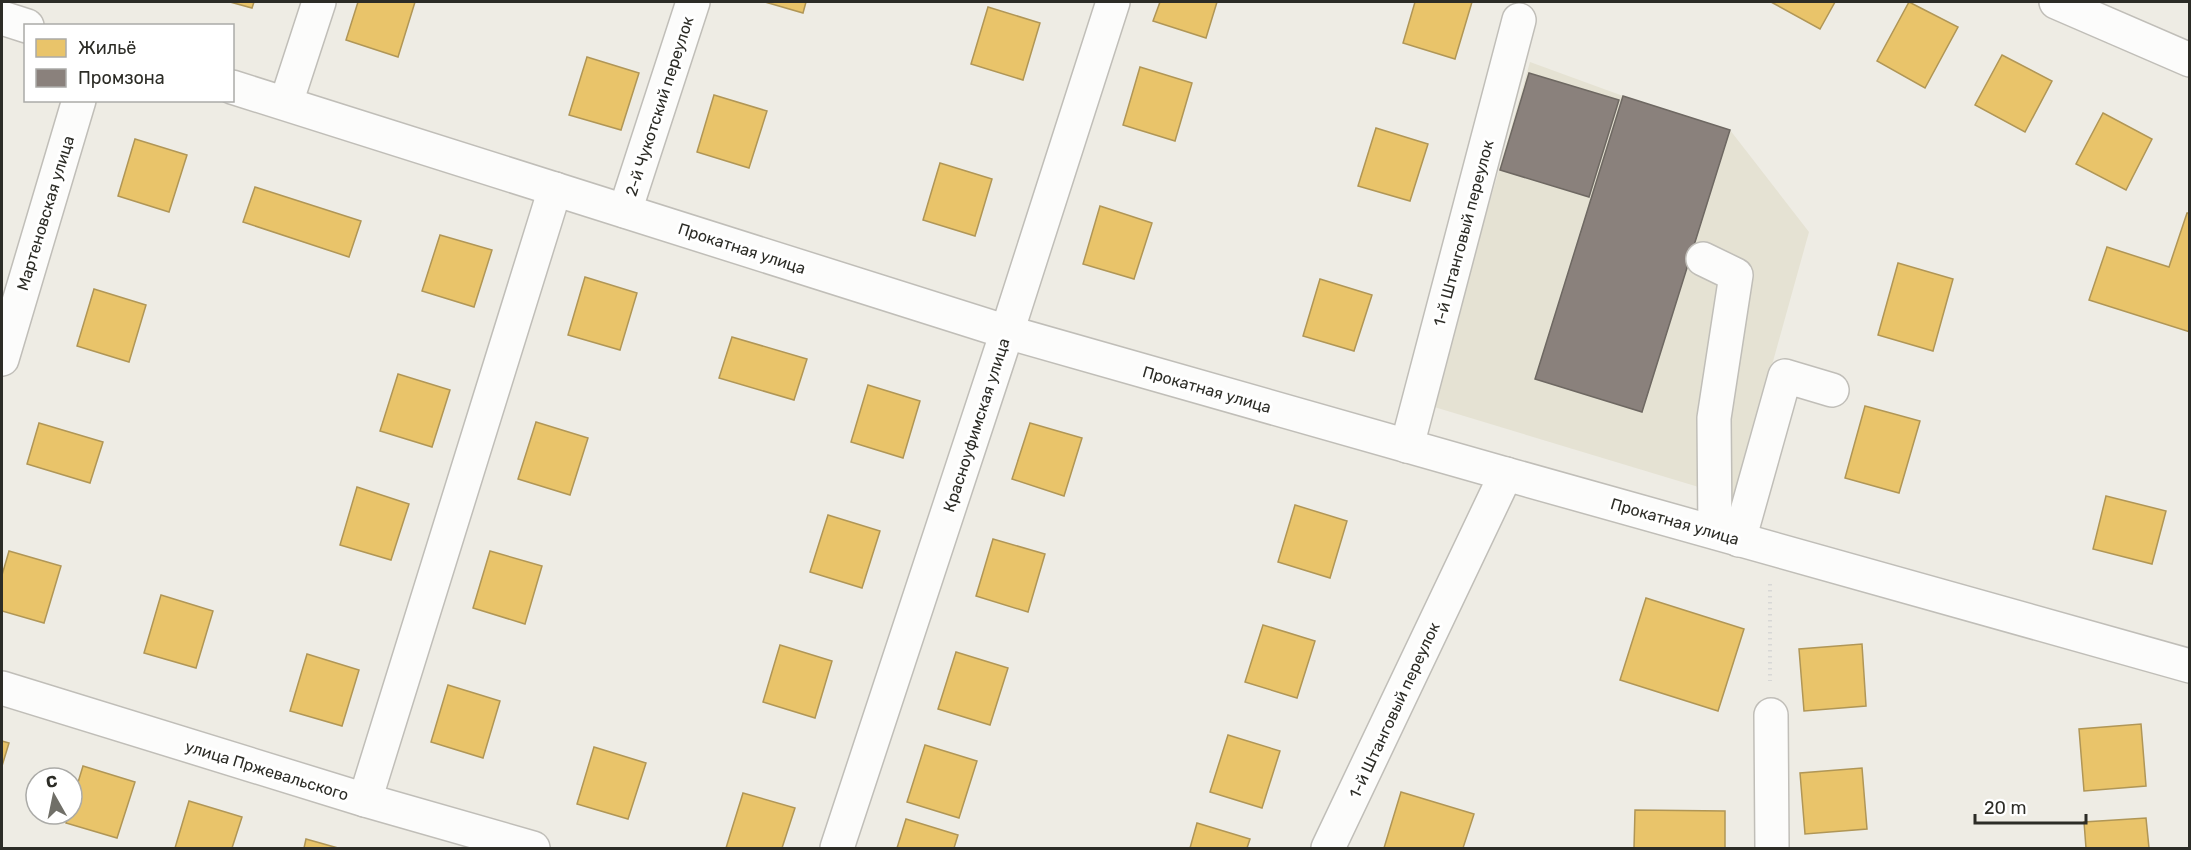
<svg xmlns="http://www.w3.org/2000/svg" width="2191" height="850" viewBox="0 0 2191 850" font-family="Rubik,sans-serif">
	<style>
		.built { fill: #e5e2d3 }
		.homes { fill: #e9c46a; stroke: #b09656; stroke-width: 1.5 }
		.industry { fill: #8a817c; stroke: #6e6862; stroke-width: 1.5 }
		.lines { fill: none; stroke-linecap: round; stroke-linejoin: round }
		.minor-casing { stroke: #c0beb8; stroke-width: 36 }
		.path { stroke: #d8d8d6; stroke-width: 4; stroke-dasharray: 1.5 4.5; stroke-linecap: butt }
		.minor { stroke: #fcfcfb; stroke-width: 33 }
		.labels { text-anchor: middle; stroke-width: 6; stroke-linejoin: round; paint-order: stroke }
		.street-label { font-size: 16px; fill: #2c2c26; stroke: #fff }
	</style>
	<rect width="100%" height="100%" fill="#eeece4"/>
	<path class="built" d="M1530,62L1623,96L1730,130L1809,232L1735,498L1431,406Z"/>
	<g class="homes">
		<path d="M230,2H254L252,8Z"/>
		<path d="M358,2H415L398,57L346,40Z"/>
		<path d="M765,2H806L803,13Z"/>
		<path d="M1160,2H1217L1206,38L1153,21Z"/>
		<path d="M1415,2H1472L1455,59L1403,43Z"/>
		<path d="M1771,2H1835L1820,29Z"/>
		<path d="M1909,2L1958,27L1925,88L1877,61Z"/>
		<path d="M988,7L1040,23L1023,80L971,64Z"/>
		<path d="M2002,55L2052,81L2025,132L1975,105Z"/>
		<path d="M587,57L639,73L621,130L569,115Z"/>
		<path d="M1140,67L1192,83L1175,141L1123,125Z"/>
		<path d="M714,95L767,111L749,168L697,152Z"/>
		<path d="M2103,113L2152,139L2126,190L2076,164Z"/>
		<path d="M1376,128L1428,144L1410,201L1358,186Z"/>
		<path d="M135,139L187,155L169,212L118,196Z"/>
		<path d="M940,163L992,179L975,236L923,220Z"/>
		<path d="M255,187L361,221L349,257L243,222Z"/>
		<path d="M1100,206L1152,223L1134,279L1083,264Z"/>
		<path d="M2187,213H2190V332L2089,300L2107,247L2169,267Z"/>
		<path d="M440,235L492,250L474,307L422,291Z"/>
		<path d="M1898,263L1953,279L1933,351L1878,335Z"/>
		<path d="M585,277L637,293L620,350L568,335Z"/>
		<path d="M1320,279L1372,295L1354,351L1303,336Z"/>
		<path d="M94,289L146,305L129,362L77,346Z"/>
		<path d="M732,337L807,359L794,400L719,378Z"/>
		<path d="M398,374L450,390L432,447L380,431Z"/>
		<path d="M868,385L920,401L903,458L851,442Z"/>
		<path d="M1865,406L1920,421L1899,493L1845,478Z"/>
		<path d="M536,422L588,438L570,495L518,479Z"/>
		<path d="M39,423L103,442L90,483L27,464Z"/>
		<path d="M1030,423L1082,438L1064,496L1012,479Z"/>
		<path d="M357,487L409,504L391,560L340,545Z"/>
		<path d="M2106,496L2166,511L2152,564L2093,549Z"/>
		<path d="M1295,505L1347,521L1330,578L1278,562Z"/>
		<path d="M828,515L880,531L862,588L810,572Z"/>
		<path d="M993,539L1045,554L1028,612L976,596Z"/>
		<path d="M9,551L61,566L44,623L2,611V575Z"/>
		<path d="M490,551L542,566L525,624L473,608Z"/>
		<path d="M161,595L213,611L196,668L144,653Z"/>
		<path d="M1646,598L1744,629L1718,711L1620,680Z"/>
		<path d="M1263,625L1315,641L1297,698L1245,682Z"/>
		<path d="M1862,644L1866,706L1804,711L1799,649Z"/>
		<path d="M780,645L832,661L815,718L763,702Z"/>
		<path d="M956,652L1008,668L990,725L938,709Z"/>
		<path d="M307,654L359,670L342,726L290,711Z"/>
		<path d="M448,685L500,701L483,758L431,742Z"/>
		<path d="M2141,724L2146,786L2084,791L2079,729Z"/>
		<path d="M1228,735L1280,751L1262,808L1210,792Z"/>
		<path d="M2,741L9,743L2,766Z"/>
		<path d="M925,745L977,761L959,818L907,802Z"/>
		<path d="M594,747L646,763L628,819L577,804Z"/>
		<path d="M83,766L135,782L117,838L66,823L68,814H72V802Z"/>
		<path d="M1862,768L1867,829L1805,834L1800,773Z"/>
		<path d="M1401,792L1474,814L1463,848H1384Z"/>
		<path d="M743,793L795,808L782,848H726Z"/>
		<path d="M189,801L242,817L232,848H175Z"/>
		<path d="M1635,810L1725,811V848H1634Z"/>
		<path d="M2146,818L2149,848H2086L2084,822Z"/>
		<path d="M906,819L958,835L954,848H897Z"/>
		<path d="M1197,823L1250,839L1247,848H1190Z"/>
		<path d="M306,839L338,848H304Z"/>
	</g>
	<g class="industry">
		<path d="M1529,73L1619,100L1589,197L1500,170Z"/>
		<path d="M1623,96L1730,130L1642,412L1535,379Z"/>
	</g>
	<g class="lines">
		<defs>
			<g id="minor">
				<path d="M2056,2L2190,60"/>
				<path d="M2,18L27,26"/>
				<path d="M232,87L1007,332L1506,474L2190,666"/>
				<path d="M286,103L319,2"/>
				<path d="M625,211L693,2"/>
				<path d="M1703,259L1736,275L1714,418L1715,532"/>
				<path d="M2,359L79,100"/>
				<path d="M1407,446L1519,20"/>
				<path d="M1739,540L1785,376L1832,390"/>
				<path d="M2,688L365,800L533,848"/>
				<path d="M1771,715L1772,848"/>
				<path d="M365,800L555,189"/>
				<path d="M837,848L1007,332L1113,2"/>
				<path d="M1328,848L1506,474"/>
			</g>
		</defs>
		<use href="#minor" class="minor-casing"/>
		<path class="path" d="M1770,584V681"/>
		<use href="#minor" class="minor"/>
	</g>
	<g class="labels">
		<g class="street-label">
			<text transform="translate(659 106) rotate(-72)" y="6">2-й Чукотский переулок</text>
			<text transform="translate(45 213) rotate(-73)" y="6">Мартеновская улица</text>
			<text transform="translate(1463 233) rotate(-75)" y="6">1-й Штанговый переулок</text>
			<text transform="translate(742 248) rotate(18)" y="6">Прокатная улица</text>
			<text transform="translate(1207 389) rotate(16)" y="6">Прокатная улица</text>
			<text transform="translate(976 425) rotate(-72)" y="6">Красноуфимская улица</text>
			<text transform="translate(1675 521) rotate(16)" y="6">Прокатная улица</text>
			<text transform="translate(1394 710) rotate(-65)" y="6">1-й Штанговый переулок</text>
			<text transform="translate(267 770) rotate(17)" y="6">улица Пржевальского</text>
		</g>
	</g>
	<rect width="2191" height="850" fill="none" stroke="#2c2c26" stroke-width="6"/>
	<rect x="24" y="24" width="210" height="78" fill="#ffffff" stroke="#ababa8" stroke-width="1.5"/>
	<rect x="36" y="39" width="30" height="18" fill="#e9c46a" stroke="#ababa8" stroke-width="1.5"/>
	<text x="78" y="54" font-size="18" fill="#2c2c26">Жильё</text>
	<rect x="36" y="69" width="30" height="18" fill="#8a817c" stroke="#ababa8" stroke-width="1.5"/>
	<text x="78" y="84" font-size="18" fill="#2c2c26">Промзона</text>
	<g transform="translate(54 796) rotate(351)"><circle r="28" fill="#ffffff" stroke="#ababa8" stroke-width="1.5"/>
	<path d="M0-4.5L10 22L0 15L-10 22Z" fill="#706f68"/>
	<text y="-9" font-size="16" font-weight="bold" text-anchor="middle" fill="#2c2c26">С</text>
	</g>
	<path d="M1975 814v9h111v-9" fill="none" stroke="#2c2c26" stroke-width="3"/>
	<text x="1984" y="814" font-size="18" fill="#2c2c26" stroke="#ffffff" stroke-width="4.5" paint-order="stroke">20 m</text>
</svg>
